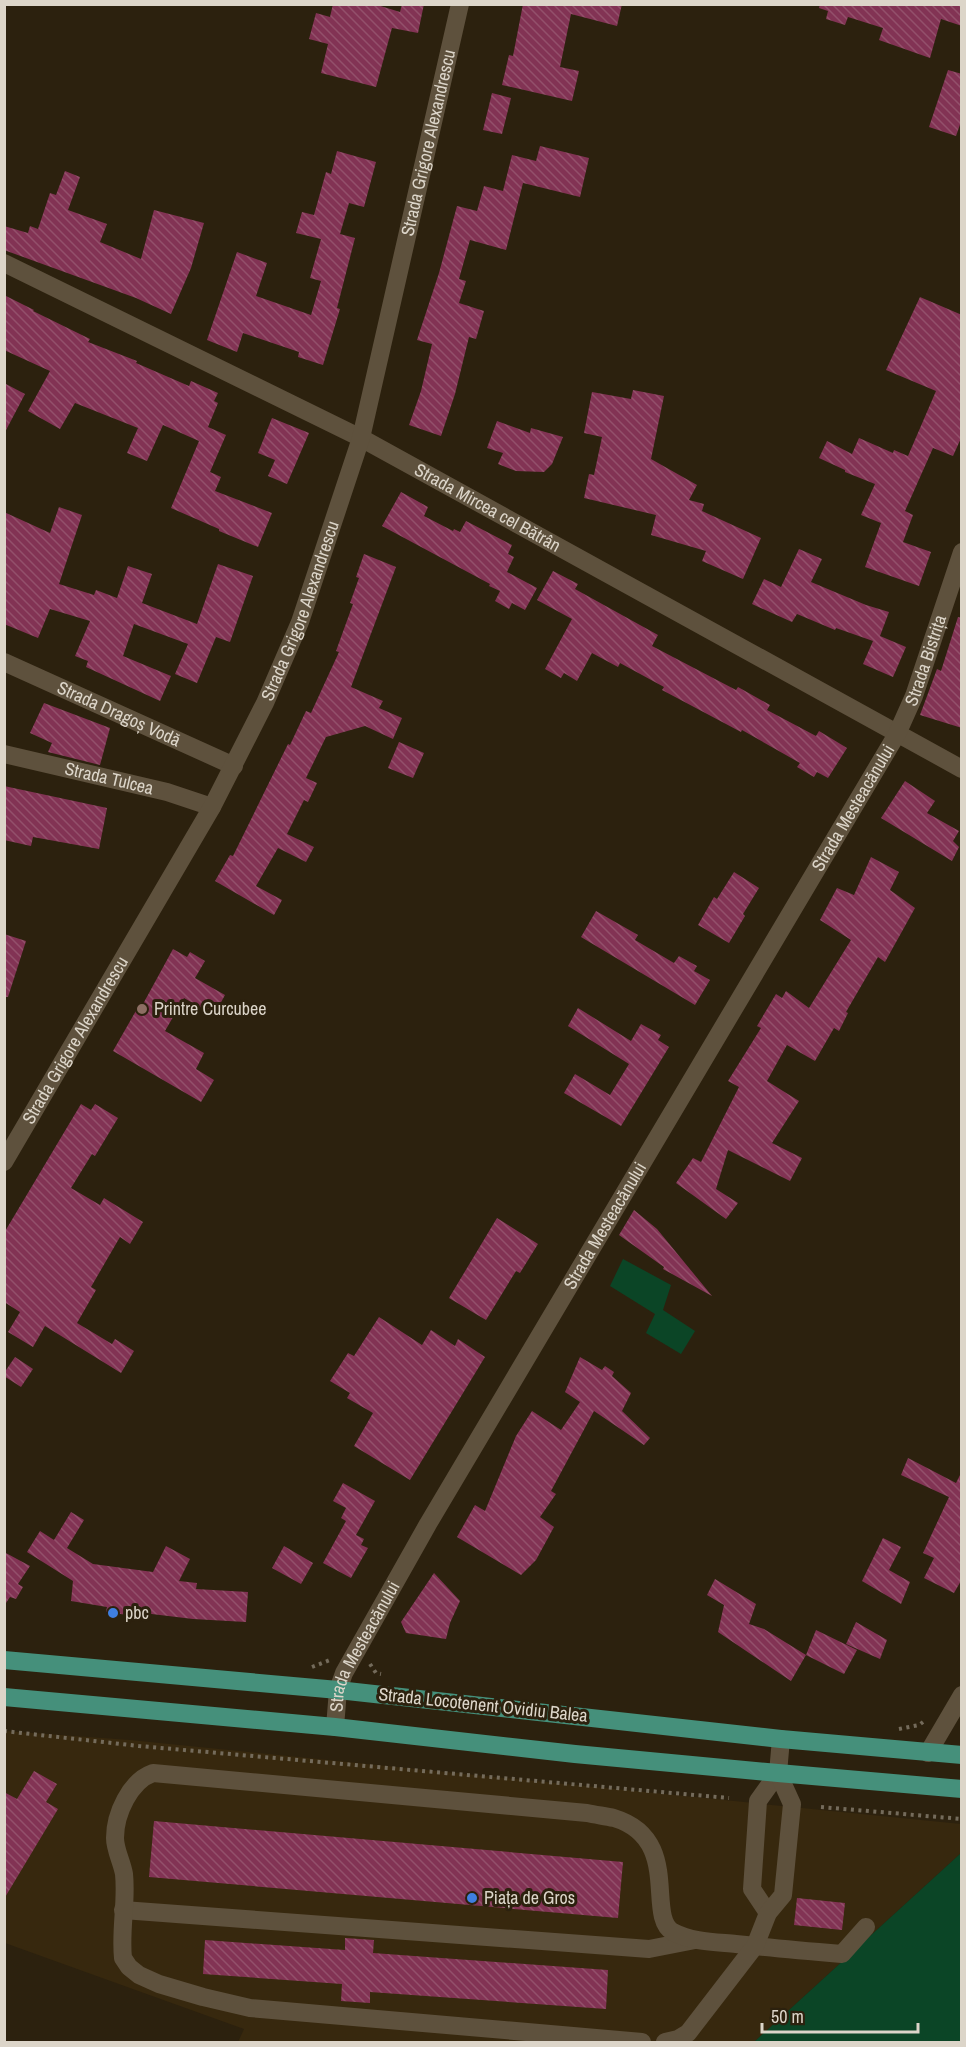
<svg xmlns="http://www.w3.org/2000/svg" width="966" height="2047" viewBox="0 0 966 2047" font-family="'Archivo Narrow',sans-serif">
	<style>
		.built { fill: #37280e }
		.green { fill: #0b4526 }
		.building { fill: url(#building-back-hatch) }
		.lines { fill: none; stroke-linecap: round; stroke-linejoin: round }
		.path { stroke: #746b5b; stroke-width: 4; stroke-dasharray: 3 4.5; stroke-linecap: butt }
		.minor { stroke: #5e513d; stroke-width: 18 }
		.major { stroke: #45907b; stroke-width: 18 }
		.education-dot { fill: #8d6e63; stroke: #2c210e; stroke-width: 2 }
		.shop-dot { fill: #3f7fe0; stroke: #2c210e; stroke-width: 2 }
		.labels { text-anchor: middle; stroke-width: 6; stroke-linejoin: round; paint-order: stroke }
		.street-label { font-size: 18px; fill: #dcd5c9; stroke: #2c210e }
		.poi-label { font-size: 18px; fill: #dcd5c9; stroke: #2c210e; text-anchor: start }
	</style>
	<defs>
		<pattern id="building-back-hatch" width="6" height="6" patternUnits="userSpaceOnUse" patternTransform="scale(1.5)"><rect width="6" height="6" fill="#823354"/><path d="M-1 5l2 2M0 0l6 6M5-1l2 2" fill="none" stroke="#93506b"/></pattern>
	</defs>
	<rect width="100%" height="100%" fill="#2c210e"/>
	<path class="built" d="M5,1731L130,1740L961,1824V1853L754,2042H238L244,2029L5,1943Z"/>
	<g class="green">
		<path d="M623,1259L671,1285L663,1310L695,1331L681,1354L646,1333L655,1314L610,1286Z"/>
		<path d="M961,1853V2042H754Z"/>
	</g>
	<g class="building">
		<path d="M333,4H374L400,12L402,4H424L418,33L392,28L376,87L321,73L328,44L309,39L316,13L330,17Z"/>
		<path d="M523,4H622L617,26L571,14L560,67L579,71L572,101L502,85L509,55L513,56Z"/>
		<path d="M820,4H962V26L941,19L930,58L879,40L883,28L848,17L845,25L826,19L828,11L819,8Z"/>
		<path d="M948,70L962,74V119L956,136L929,127Z"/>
		<path d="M492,93L511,98L502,134L483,130Z"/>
		<path d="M540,146L589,158L580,197L523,183L506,250L470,240L459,279L466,281L459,303L484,311L476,339L469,337L455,394L441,436L409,425L421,391L432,344L417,340L439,273L457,206L477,211L484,186L503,191L512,155L536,161Z"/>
		<path d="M337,151L376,162L364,207L349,203L340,234L355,238L337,308L340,309L323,365L298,357L299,352L243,333L237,352L207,340L237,252L267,263L256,296L311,315L321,281L310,278L321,239L296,233L302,212L314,215L326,172L331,174Z"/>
		<path d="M65,171L80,177L68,210L107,224L100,242L141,259L154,210L204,223L191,268L171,314L136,298L4,250V226L28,233L30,226L38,229L50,193L56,195Z"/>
		<path d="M4,295L34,310L33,311L90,339L88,342L137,361L136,363L189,386L191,381L218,393L214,401L218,403L208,427L226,435L210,472L221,477L215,491L272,513L258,547L219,531V529L171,508L199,441L163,425L147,461L127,453L138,428L75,403L60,429L28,411L50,371L4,350Z"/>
		<path d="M920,297L962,315V436L953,456L933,448L905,511L913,515L903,542L931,552L919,586L865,567L881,523L861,515L875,484L845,472V470L819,458L827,441L852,454L859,438L893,453L894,450L908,456L936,391L886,370Z"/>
		<path d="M4,383L25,394L4,434Z"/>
		<path d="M633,390L664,396L651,459L697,485L689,500L704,504L702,511L761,538L743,579L702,561L706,551L651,535L656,515L584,498L589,474L594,475L602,437L584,433L592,392L631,399Z"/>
		<path d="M272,418L309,433L287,484L268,476L275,460L258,453Z"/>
		<path d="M497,421L530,433L531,428L563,437L552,464L544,472L516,471L498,464L503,453L487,448Z"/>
		<path d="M401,492L428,507L424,516L453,531L454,529L460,532L466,521L512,545L508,554L514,557L507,572L537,588L525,610L512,603L509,609L495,601L500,591L489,586L490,584L382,526Z"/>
		<path d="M59,507L82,515L59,584L94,595L96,590L117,598L128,566L152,574L142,603L197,624L218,564L253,576L230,642L216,637L197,683L175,674L188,644L134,624L123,656L171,676L160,701L86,667L88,661L75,656L90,621L50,609L38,638L4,624V512L50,533Z"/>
		<path d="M799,549L822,559L811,582L866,605L889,612L880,636L906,647L893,677L863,664L873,641L836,628L835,630L797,614L792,622L752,604L764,579L781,587Z"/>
		<path d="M364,554L396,567L351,687L383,701L379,708L402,718L393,739L365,726L326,737L306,778L317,783L308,802L304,800L287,834L314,847L306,862L278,848L256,886L282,900L274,915L215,881L230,855L233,856L288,744L290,745L306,711L311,713L339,652L336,651L353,604L350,603L359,578L356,577Z"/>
		<path d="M553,571L578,584L575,589L658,635L652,646L736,690L738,687L770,705L767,710L816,736L819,731L847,748L828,778L817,772L814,777L797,767L800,763L742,730L741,732L662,690L664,687L620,663L618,667L592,653L577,681L564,673L561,678L545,669L572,619L537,600Z"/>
		<path d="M958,617L962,618V728L920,715L937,669L941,671Z"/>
		<path d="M44,703L110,728L100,765L48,752L52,743L30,733Z"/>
		<path d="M399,742L424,753L413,778L388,768Z"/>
		<path d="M905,781L935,801L927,813L959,831L953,841L959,847L952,861L881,818Z"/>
		<path d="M4,786L107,808L99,849L33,837L31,846L4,840Z"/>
		<path d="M871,857L899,872L890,890L915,908L885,962L878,957L846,1012L848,1013L839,1031L834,1028L815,1061L787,1045L767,1081L799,1101L772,1143L802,1158L790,1181L728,1150L716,1189L738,1203L726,1219L676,1183L693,1158L701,1162L739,1087L728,1081L761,1028L757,1026L776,994L782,998L786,991L809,1008L851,940L820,920L837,888L854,895Z"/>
		<path d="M734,872L759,888L743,914L745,916L729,943L698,925L714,897L717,899Z"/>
		<path d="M596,911L638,935L635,940L674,963L679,956L697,966L694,971L710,980L695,1005L581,937Z"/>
		<path d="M4,934L26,941L8,997H4Z"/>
		<path d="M173,949L187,957L190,952L205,961L195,978L225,995L214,1015L184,998L165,1031L204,1053L196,1069L214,1080L201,1102L113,1051L141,1002L143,1004Z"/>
		<path d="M578,1008L631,1041L641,1024L661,1035L658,1040L669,1047L621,1126L564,1093L575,1074L610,1095L629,1064L568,1026Z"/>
		<path d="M81,1104L91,1110L95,1104L118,1118L95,1156L92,1154L71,1188L100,1205L104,1198L143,1222L130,1244L120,1237L91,1287L96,1290L77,1323L112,1344L115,1339L134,1351L121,1373L45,1326L33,1347L8,1332L20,1312L4,1302V1233Z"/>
		<path d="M634,1210L657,1229L712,1296L663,1269L664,1267L619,1235Z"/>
		<path d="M497,1218L538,1244L520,1273L516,1271L486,1320L449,1298Z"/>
		<path d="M379,1317L422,1345L431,1330L455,1346L458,1339L485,1357L410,1480L354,1446L373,1413L347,1398L350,1393L330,1381L348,1353L354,1356Z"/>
		<path d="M15,1357L33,1369L21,1387L4,1376V1373Z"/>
		<path d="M580,1357L602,1370L605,1366L614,1372L612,1376L631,1393L622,1411L650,1438L644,1445L594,1411L551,1491L556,1494L540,1517L554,1527L536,1560L521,1575L457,1537L475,1505L485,1511L516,1436L532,1411L561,1430L580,1402L565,1392Z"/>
		<path d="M908,1458L956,1483L962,1471V1579L954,1593L924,1578L934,1558L923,1553L949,1497L901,1475Z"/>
		<path d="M343,1483L375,1501L356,1535L364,1539L361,1545L368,1548L351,1578L323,1563L346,1521L341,1518L346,1508L333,1501Z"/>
		<path d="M71,1512L84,1520L67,1548L93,1564L153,1572L166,1546L190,1559L179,1581L197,1583L196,1589L248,1592L246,1622L193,1619L135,1612V1616L106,1612L107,1607L71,1601L73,1581L27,1552L40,1531L54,1540Z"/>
		<path d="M883,1538L901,1547L889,1570L910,1582L901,1604L862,1581Z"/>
		<path d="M284,1546L313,1563L301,1584L272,1568Z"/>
		<path d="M4,1552L30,1566L18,1584L23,1587L16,1599L10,1597L4,1606Z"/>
		<path d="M434,1573L460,1601L450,1623L446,1639L406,1633L401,1622Z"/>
		<path d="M715,1579L756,1604L749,1624L764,1629L806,1655L791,1681L718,1632L724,1605L707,1595Z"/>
		<path d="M856,1622L887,1640L880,1659L846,1644Z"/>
		<path d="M816,1630L857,1650L844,1674L806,1655Z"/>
		<path d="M34,1771L57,1784L46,1802L58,1809L4,1899V1792L17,1799Z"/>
		<path d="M154,1821L623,1862L618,1918L149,1877Z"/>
		<path d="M797,1898L845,1903L842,1930L794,1925Z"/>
		<path d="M345,1938L374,1940L373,1953L608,1970L606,2009L370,1992V2003L341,2001L342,1984L203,1974L205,1940L345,1950Z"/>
	</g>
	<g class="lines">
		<g class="path">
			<path d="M370,1664L376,1673L381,1674"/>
			<path d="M312,1667L330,1660"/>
			<path d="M899,1729L919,1725L923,1722"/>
			<path d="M4,1731L139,1746L729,1798"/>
			<path d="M821,1807L962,1819"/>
		</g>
		<g class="minor">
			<path id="s1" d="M4,263L361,438L962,769"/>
			<path id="s2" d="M4,662L234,766"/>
			<path id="s3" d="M4,754L167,792L212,807"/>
			<path id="s4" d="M4,1162L212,807L265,703L300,622L361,438L460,4"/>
			<path id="s5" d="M335,1727L338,1690L344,1673L428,1524L897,734L914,696L962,552"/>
			<path d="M928,1753L962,1695"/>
			<path d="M123,1910L649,1949L695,1940"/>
			<path d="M768,1913L752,1889L758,1801L778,1773"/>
			<path d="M642,2042L250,2008L203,1997L159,1984L139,1975L129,1967L123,1958C120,1930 127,1902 124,1874C122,1862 115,1850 115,1838C115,1814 130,1781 153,1773L587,1813C596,1815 605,1816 614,1818C683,1839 645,1916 673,1932C692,1942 715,1942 736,1944C772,1948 807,1951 842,1954L866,1927"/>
			<path d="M665,2042L678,2039L688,2033L755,1946L768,1913L783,1895L792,1804L778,1773L781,1739"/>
		</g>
		<g class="major">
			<path d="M4,1660L338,1690L781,1739L962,1755"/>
			<path d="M4,1697L335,1727L575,1754L778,1773L962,1789"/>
		</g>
	</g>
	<circle class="education-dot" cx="142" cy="1009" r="6"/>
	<g class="shop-dot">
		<circle cx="113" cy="1613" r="6"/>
		<circle cx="472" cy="1898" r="6"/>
	</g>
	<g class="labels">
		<g class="street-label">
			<text dy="6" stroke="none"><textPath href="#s4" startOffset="1113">Strada Grigore Alexandrescu</textPath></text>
			<text dy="6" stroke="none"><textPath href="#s1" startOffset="542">Strada Mircea cel Bătrân</textPath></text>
			<text dy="6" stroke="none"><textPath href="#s4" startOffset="627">Strada Grigore Alexandrescu</textPath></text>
			<text dy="6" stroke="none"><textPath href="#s5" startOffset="1224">Strada Bistrița</textPath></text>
			<text dy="6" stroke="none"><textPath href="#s2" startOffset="126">Strada Dragoș Vodă</textPath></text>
			<text dy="6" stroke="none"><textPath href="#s3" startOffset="108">Strada Tulcea</textPath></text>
			<text dy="6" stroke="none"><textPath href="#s5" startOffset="1059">Strada Mesteacănului</textPath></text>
			<text dy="6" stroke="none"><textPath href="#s4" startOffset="141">Strada Grigore Alexandrescu</textPath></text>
			<text dy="6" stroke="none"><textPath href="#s5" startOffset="573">Strada Mesteacănului</textPath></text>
			<text dy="6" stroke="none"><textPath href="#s5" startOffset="87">Strada Mesteacănului</textPath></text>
			<text transform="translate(483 1705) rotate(6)" y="6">Strada Locotenent Ovidiu Balea</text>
		</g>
		<g class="poi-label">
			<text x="154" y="1015">Printre Curcubee</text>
			<text x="125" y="1619">pbc</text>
			<text x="484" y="1904">Piața de Gros</text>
		</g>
	</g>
	<rect width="966" height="2047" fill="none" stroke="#dcd5c9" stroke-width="12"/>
	<path d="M762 2023v9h156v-9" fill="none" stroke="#dcd5c9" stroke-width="3"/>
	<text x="771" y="2023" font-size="18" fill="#dcd5c9" stroke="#2c210e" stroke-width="4.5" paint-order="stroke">50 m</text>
</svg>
